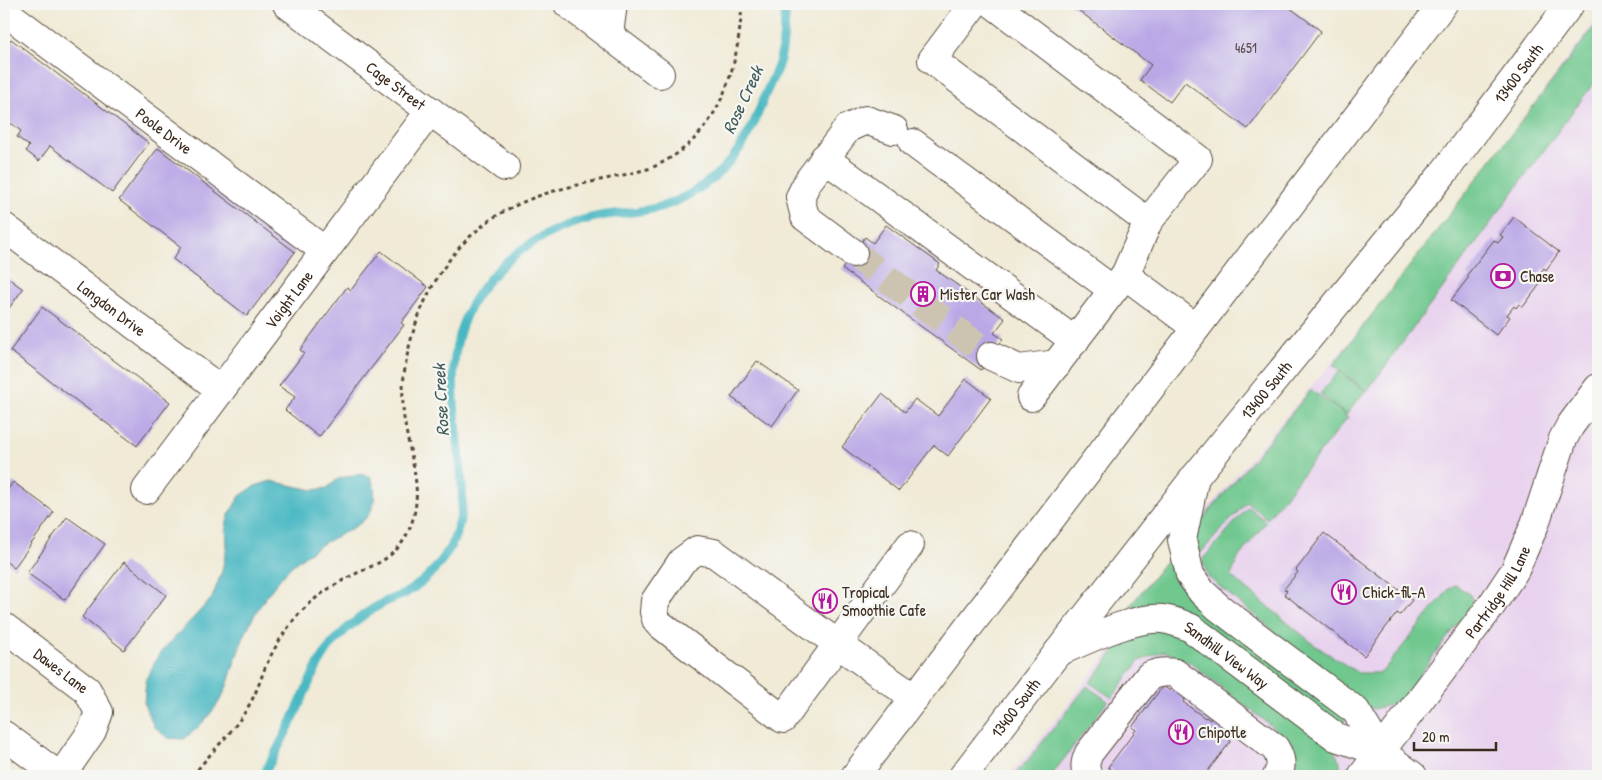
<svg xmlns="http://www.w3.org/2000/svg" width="1602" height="780" viewBox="0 0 1602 780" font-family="'Patrick Hand',sans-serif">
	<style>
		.built { fill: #e8d2ee }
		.green { fill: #6fc88f; stroke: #557956 }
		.water { fill: #4ab8c3; stroke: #427170 }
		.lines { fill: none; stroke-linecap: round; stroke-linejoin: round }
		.stream { stroke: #4ab8c3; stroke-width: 9 }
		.building { fill: #baa8e6 }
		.minor-tunnel { stroke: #ccc4b1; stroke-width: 28; stroke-dasharray: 28 14; stroke-linecap: butt }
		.minor-casing { stroke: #56473a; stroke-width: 30 }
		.major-casing { stroke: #56473a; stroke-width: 30 }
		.path { stroke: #56473a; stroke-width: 3; stroke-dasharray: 4 4; stroke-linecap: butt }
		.minor { stroke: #fff; stroke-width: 28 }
		.major { stroke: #fff; stroke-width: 28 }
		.labels { text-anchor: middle; stroke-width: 4.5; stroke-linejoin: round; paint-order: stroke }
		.number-label { font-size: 14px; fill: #5b4a50 }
		.street-label { font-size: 16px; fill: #3b2a1e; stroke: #f6f6f2 }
		.poi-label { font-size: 16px; fill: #3b2a1e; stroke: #f6f6f2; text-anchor: start }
		.water-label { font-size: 18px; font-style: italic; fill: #405c58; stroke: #f6f6f2 }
	</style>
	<rect width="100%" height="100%" fill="#f6f6f2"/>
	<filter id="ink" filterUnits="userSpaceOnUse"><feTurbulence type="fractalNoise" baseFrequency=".02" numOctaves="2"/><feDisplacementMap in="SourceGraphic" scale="10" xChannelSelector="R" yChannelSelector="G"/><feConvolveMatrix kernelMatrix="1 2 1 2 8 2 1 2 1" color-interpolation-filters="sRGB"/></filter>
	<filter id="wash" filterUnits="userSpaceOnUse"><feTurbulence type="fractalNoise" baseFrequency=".0096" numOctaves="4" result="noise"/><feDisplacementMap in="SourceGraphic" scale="20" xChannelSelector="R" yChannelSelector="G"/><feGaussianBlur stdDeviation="1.12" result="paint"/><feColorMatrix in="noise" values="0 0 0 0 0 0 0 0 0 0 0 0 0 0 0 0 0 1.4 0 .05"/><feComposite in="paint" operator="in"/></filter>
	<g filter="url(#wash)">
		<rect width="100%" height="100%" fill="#f0ead6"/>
		<path class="built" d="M1598,18V776H1007L1030,752L1112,648L1131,603L1199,519L1348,343L1430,242Z"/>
		<g class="green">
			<path d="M1598,22V77L1367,391L1333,365Z"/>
			<path d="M1339,371L1365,391L1346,415L1320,394Z"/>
			<path d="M1311,390L1348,417L1267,519L1247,502L1195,559L1196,527Z"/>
			<path d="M1248,507L1266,522L1238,558L1231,576L1316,646L1358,673H1381L1449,589L1455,585L1470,594L1473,604L1398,703L1373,709L1359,702L1208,577L1202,560Z"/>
			<path d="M1170,556L1176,557L1348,716L1338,729L1201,625L1132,610L1131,605Z"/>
			<path d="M1156,628L1186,635L1334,749L1340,762V776H1293L1297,767L1293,743L1189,662L1164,651L1139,661L1112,698L1090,683L1121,642Z"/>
			<path d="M1087,686L1108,701L1051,776H1013L1028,760Z"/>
		</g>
		<path class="water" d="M357,474L370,476C376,487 376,501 370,513C362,527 333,537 319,546C307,554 295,562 286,572C268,593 257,608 246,632C238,650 233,668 227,686C220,705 200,728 184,739L168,738L154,727L144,704L146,680L159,654L212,598L222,571L227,546L226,526L229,515L240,496L255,486L271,481L313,490L327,488L338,479Z"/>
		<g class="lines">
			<path class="stream" d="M263,776C274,755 286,734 296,712C307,688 316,664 332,644C347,627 365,612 385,602C391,599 398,597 404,594C429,580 450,555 458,528C465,505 462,484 460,461C454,401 442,344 480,291C508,252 553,225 600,216C622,212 645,213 666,205C700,193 730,168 747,136C755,123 760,108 766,93C771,81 779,68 781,55C784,39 785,21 786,4"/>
		</g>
		<g id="blocks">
			<g class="building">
				<path d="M1070,4H1285L1321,31L1248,129L1185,82L1170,102L1140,80L1151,65Z"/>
				<path d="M11,39L149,143L112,193L50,146L39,161L26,151L29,146L17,137L21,131L4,118V49Z"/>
				<path d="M158,148L295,252L247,316L173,259L181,247L119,200Z"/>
				<path d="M1514,217L1559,252L1546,270L1544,268L1537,277L1538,278L1536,281L1540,284L1523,307L1519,304L1516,308L1514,306L1507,315L1510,317L1496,335L1451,300L1469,277L1467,275L1494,240L1498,243L1503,237L1500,235Z"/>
				<path d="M886,225L940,264L936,270L1005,319L994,333L1003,339L981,370L842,269L865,237L873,243Z"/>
				<path d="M381,251L428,287L401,323L404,325L319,437L285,410L295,397L279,386L304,353L300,350L347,287L351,290Z"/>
				<path d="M4,275L23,289L4,315Z"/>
				<path d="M42,307L170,402L137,446L10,351Z"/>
				<path d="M757,361L798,390L772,426L731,397Z"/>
				<path d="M966,379L991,398L948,456L934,445L899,491L842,447L882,394L905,412L915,399L938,416Z"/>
				<path d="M13,482L54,512L14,568L4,560V495Z"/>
				<path d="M67,517L105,544L65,600L27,573Z"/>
				<path d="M1324,533L1412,600L1400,615L1397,613L1364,656L1284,594L1287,590L1284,589L1298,572L1296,570Z"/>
				<path d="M124,562L166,595L124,650L82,617Z"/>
				<path d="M1163,686L1170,691L1173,687L1186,697L1183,702L1205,718L1206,717L1210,720L1212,717L1229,730L1226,734L1229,736L1227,738L1231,741L1204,776L1200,774L1198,776L1192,775L1191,776H1120L1108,767L1136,730L1132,727Z"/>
			</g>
		</g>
	</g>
	<g filter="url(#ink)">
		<use href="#blocks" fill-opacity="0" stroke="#56473a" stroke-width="1"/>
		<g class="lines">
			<path class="minor-tunnel" d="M853,253L991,356"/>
			<defs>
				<g id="minor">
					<path id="s1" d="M287,4L505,167"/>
					<path d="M568,4L660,74"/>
					<path d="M974,4L932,60L1148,222"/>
					<path d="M993,4L1198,159L1148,222L1125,275L1196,328"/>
					<path id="s2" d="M4,11L325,251"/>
					<path d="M609,34L613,4"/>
					<path d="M913,143L1113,290"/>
					<path d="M824,158L1075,341"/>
					<path id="s3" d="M4,227L221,390"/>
					<path d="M853,253L805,217L800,197L808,181L848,128L866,120L894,130"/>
					<path d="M991,356L1019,369L1057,364"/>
					<path d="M1031,397L1124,276"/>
					<path d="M1195,477L1182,540L1190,575L1202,592L1218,607L1356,711L1381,752"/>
					<path id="s4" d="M146,490L430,111"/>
					<path d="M910,545L783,719L657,622L654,612L655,601L682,561L697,550L714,553C781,602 846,652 915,698"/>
					<path id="s5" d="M4,627L87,690L99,712L92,731L61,776"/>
					<path id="s6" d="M1058,652C1085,641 1134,616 1162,619C1172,620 1182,624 1191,628L1336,737L1381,752L1413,776"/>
					<path d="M1088,776C1084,767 1085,762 1089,753L1149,676C1158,672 1165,671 1175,673L1275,748C1281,758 1283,766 1277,776"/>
					<path id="s7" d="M1362,776L1491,606L1515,570L1535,524L1563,439L1570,426L1598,388"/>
				</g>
				<g id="major">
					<path d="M4,735L59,776"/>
					<path d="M855,776L1443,4"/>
					<path id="s8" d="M963,776L1058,652L1195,477L1445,171L1570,4"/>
				</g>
			</defs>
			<use href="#minor" class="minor-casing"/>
			<use href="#major" class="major-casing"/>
			<path class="path" d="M193,776C210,752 233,733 248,707C256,694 260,681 265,668C276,643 291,620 311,602C322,593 334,585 347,578C368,567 392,561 405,538C428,496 410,461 404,418C396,353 428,269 480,228C493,216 511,207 528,200C567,184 610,180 651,168C719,139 738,72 742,4"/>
			<use href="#minor" class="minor"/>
			<use href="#major" class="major"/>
		</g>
	</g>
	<defs>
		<symbol id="bank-ring" viewBox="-11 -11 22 22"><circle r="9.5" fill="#f6f6f2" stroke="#b5179e" stroke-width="1.5"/><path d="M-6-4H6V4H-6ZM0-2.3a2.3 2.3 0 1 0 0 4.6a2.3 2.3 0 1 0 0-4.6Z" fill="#b5179e"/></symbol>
		<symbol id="building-ring" viewBox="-11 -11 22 22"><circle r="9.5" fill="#f6f6f2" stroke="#b5179e" stroke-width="1.5"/><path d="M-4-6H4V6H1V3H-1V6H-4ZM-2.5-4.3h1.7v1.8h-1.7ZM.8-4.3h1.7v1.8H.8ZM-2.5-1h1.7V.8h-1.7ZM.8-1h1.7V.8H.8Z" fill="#b5179e"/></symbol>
		<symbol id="restaurant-ring" viewBox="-11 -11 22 22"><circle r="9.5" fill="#f6f6f2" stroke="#b5179e" stroke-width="1.5"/><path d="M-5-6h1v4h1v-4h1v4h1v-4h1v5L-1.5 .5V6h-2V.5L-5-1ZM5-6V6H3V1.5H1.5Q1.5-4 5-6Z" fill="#b5179e"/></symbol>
	</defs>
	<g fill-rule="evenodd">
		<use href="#bank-ring" x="1489" y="262" width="28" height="28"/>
		<use href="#building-ring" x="909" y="280" width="28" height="28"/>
		<use href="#restaurant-ring" x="1330" y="578" width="28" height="28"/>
		<use href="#restaurant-ring" x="811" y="587" width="28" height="28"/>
		<use href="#restaurant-ring" x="1167" y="718" width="28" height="28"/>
	</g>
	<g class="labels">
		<g class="number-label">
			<text x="1246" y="53">4651</text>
		</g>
		<g class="street-label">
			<text dy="6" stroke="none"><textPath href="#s8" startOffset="896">13400 South</textPath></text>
			<text dy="6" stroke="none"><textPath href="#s1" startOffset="136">Cage Street</textPath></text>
			<text dy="6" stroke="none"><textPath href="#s2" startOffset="200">Poole Drive</textPath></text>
			<text dy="6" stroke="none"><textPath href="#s4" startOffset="238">Voight Lane</textPath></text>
			<text dy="6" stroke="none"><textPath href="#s3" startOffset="135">Langdon Drive</textPath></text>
			<text dy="6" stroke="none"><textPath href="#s8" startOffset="491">13400 South</textPath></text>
			<text dy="6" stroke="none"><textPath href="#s7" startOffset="229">Partridge Hill Lane</textPath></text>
			<text dy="6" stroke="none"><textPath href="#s6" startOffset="185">Sandhill View Way</textPath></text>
			<text dy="6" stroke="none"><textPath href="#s5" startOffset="72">Dawes Lane</textPath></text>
			<text dy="6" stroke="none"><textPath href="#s8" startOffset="86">13400 South</textPath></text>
		</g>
		<g class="poi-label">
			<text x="1520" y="282">Chase</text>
			<text x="940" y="300">Mister Car Wash</text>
			<text x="842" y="598">Tropical<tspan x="842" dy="18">Smoothie Cafe</tspan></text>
			<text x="1362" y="598">Chick-fil-A</text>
			<text x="1198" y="738">Chipotle</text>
		</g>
		<g class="water-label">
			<text transform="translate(743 100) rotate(-65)" y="6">Rose Creek</text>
			<text transform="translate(441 400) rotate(-93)" y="6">Rose Creek</text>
		</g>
	</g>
	<rect width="1602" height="780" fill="none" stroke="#f6f6f2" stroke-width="20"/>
	<path d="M1414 742v8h82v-8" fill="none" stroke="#3b2a1e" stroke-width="2.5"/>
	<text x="1422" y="742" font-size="15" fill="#3b2a1e" stroke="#f6f6f2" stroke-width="4" paint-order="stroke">20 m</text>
</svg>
